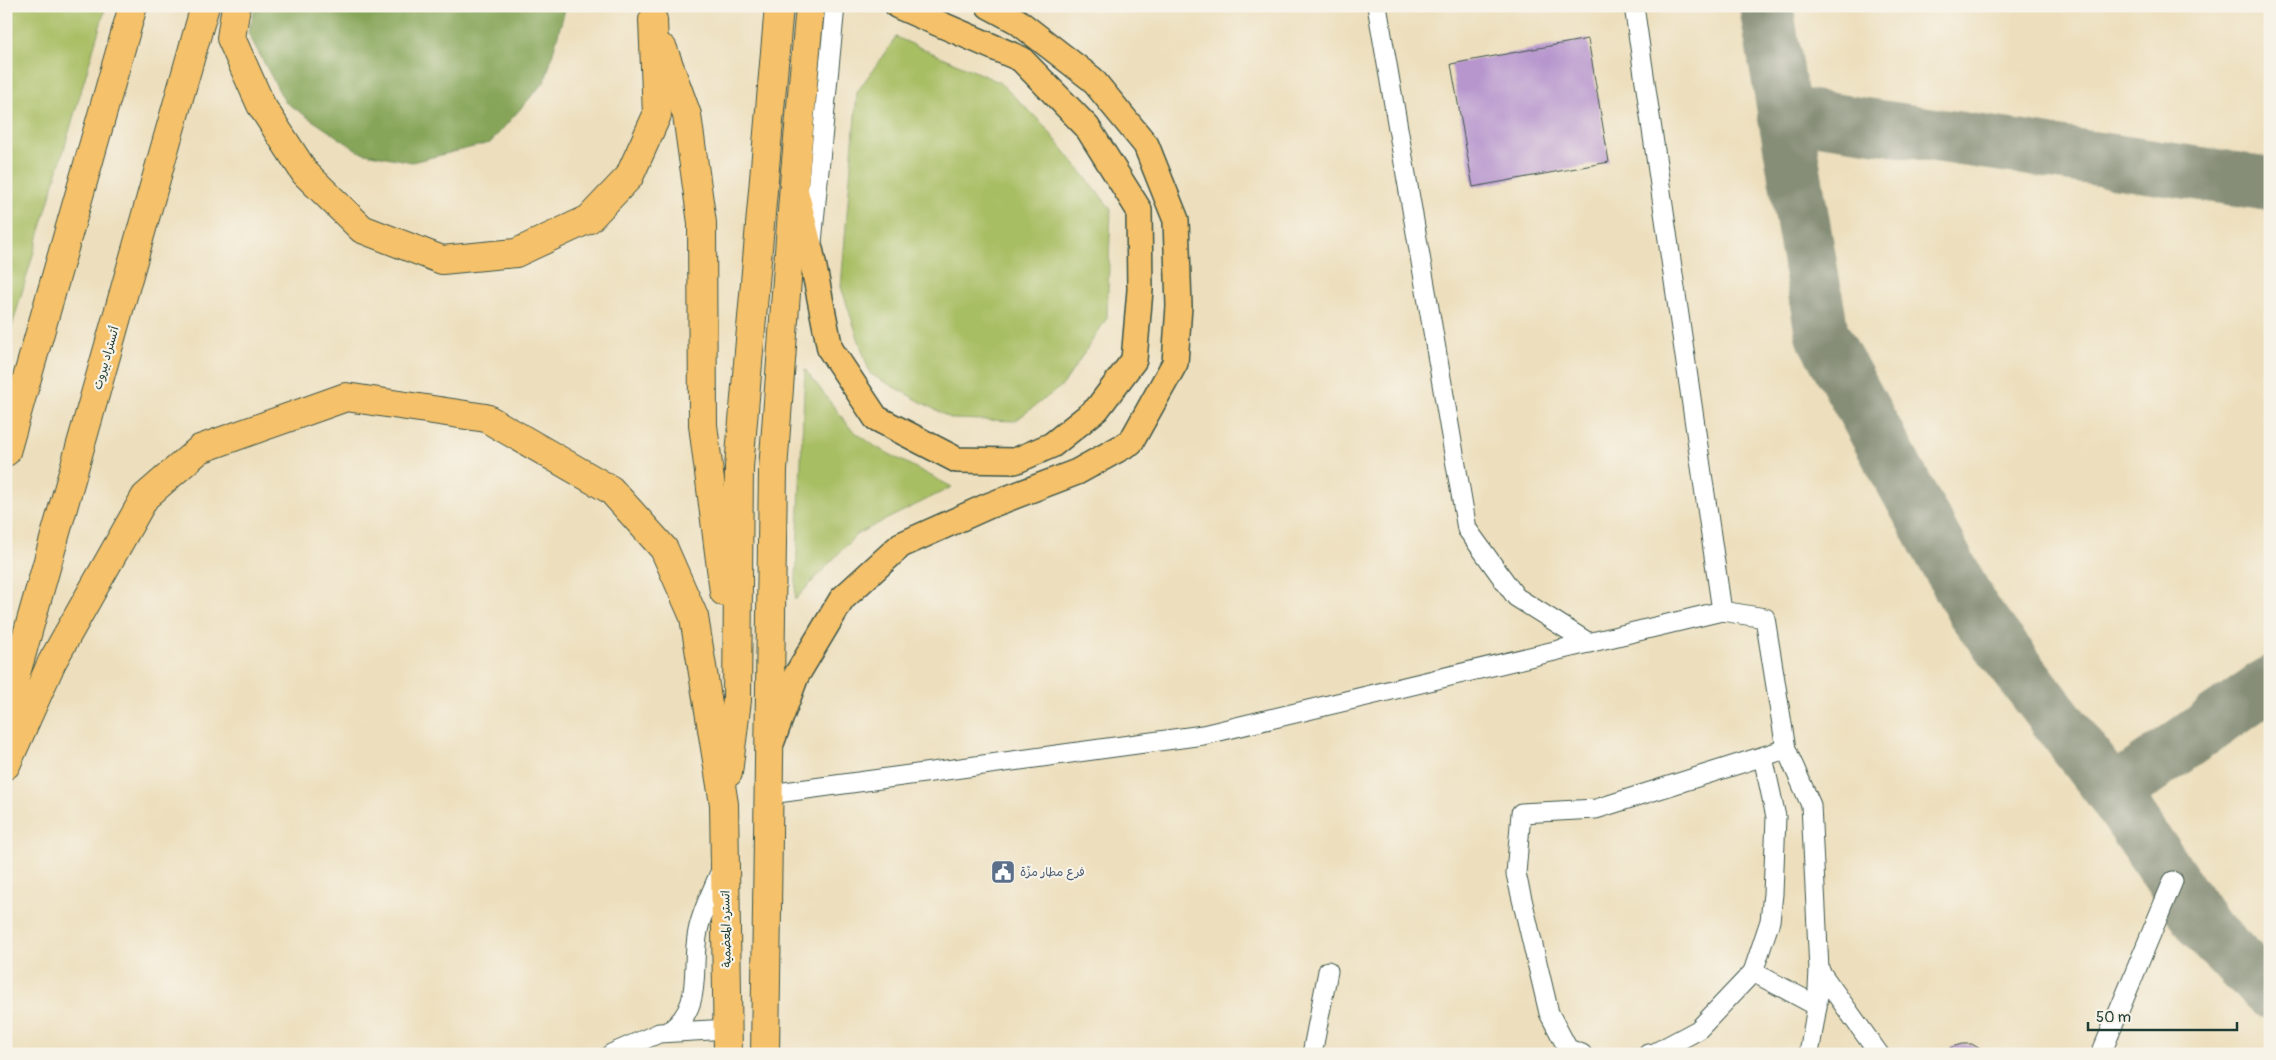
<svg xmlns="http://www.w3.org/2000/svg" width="2276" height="1060" viewBox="0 0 2276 1060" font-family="Pangolin,'Playpen Sans Arabic',sans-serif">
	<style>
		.green { fill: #a8be63; stroke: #647e4c }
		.forest { fill: #86a559; stroke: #527146 }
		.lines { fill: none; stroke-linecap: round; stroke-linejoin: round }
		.taxiway { stroke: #868e78; stroke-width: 54 }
		.building { fill: #b796ce }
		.minor-casing { stroke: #3e5549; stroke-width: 21 }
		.major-casing { stroke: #3e5549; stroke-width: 28 }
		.highway-casing { stroke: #3e5549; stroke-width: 30 }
		.minor { stroke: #fff; stroke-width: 19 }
		.major { stroke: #f5c16b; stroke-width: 25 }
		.highway { stroke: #f5c16b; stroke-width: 28 }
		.labels { text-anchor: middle; stroke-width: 4.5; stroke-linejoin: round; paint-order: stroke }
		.street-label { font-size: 12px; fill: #1f3d34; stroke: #f7f3e8 }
		.service-label { font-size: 12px; fill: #4e5e75; stroke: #f7f3e8; text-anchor: start }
	</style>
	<rect width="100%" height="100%" fill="#f7f3e8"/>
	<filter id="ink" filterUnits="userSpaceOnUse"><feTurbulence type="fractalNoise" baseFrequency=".02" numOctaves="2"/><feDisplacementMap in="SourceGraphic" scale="10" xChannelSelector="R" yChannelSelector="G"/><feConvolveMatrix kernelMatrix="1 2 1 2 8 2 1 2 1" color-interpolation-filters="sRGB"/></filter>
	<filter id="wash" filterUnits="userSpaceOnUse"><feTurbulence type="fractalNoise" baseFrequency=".0096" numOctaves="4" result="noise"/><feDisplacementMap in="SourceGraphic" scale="20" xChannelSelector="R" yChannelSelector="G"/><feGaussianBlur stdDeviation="1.12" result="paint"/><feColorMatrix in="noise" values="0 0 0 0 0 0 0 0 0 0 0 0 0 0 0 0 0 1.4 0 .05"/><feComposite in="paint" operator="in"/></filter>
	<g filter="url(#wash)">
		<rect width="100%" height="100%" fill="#eddfbd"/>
		<g class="green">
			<path d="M6,6H106L6,347Z"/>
			<path d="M896,37L999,82L1042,123L1111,209L1107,318L1063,385L1015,421L952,419L870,374L841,287L857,92Z"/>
			<path d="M805,369L851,429L876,447L952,487L857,534L795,600Z"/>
		</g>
		<path class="forest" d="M256,6H566L545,81L490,143L412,162L360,152L285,102L248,33Z"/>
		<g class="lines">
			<g class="taxiway">
				<path d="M1766,6L1822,334L1973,610L2113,793L2205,928L2270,992"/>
				<path d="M1784,113L2270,184"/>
				<path d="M2113,793L2270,683"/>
			</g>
		</g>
		<g id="blocks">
			<g class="building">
				<path d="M1588,39L1609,162L1473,187L1451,64Z"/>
				<path d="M1962,1044H1972L1988,1054H1942L1952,1047Z"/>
			</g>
		</g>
	</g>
	<g filter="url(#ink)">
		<use href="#blocks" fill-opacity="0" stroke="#3e5549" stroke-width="1"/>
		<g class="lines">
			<defs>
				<g id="minor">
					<path d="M1377,6L1467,529L1516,597L1589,643"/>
					<path d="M1634,6L1722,611"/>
					<path d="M812,242L835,6"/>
					<path d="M770,794L1203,735L1722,611L1765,618L1786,749L1811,805L1819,970L1817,1006L1809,1054"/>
					<path d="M1819,970L1879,1054"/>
					<path d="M1753,972L1770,921L1773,894L1776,817L1763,757"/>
					<path d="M668,1032C705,1007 690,969 698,931C702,910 713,890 721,870"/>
					<path d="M611,1054L659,1033L728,1029"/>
					<path d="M1312,1054L1328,971"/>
					<path d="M1582,1054L1568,1049L1549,1013L1516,874L1521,813L1596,809L1786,749"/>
					<path d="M1648,1054L1655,1053L1698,1030L1753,972L1817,1006"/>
					<path d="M2101,1054L2173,881"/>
				</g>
				<g id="major">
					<path d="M796,193L811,253L830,349L876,418L957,460L1015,461L1052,445L1097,409L1134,360L1140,290L1139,210L1087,127L1021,59L898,6"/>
					<path d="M772,741L796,676L842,599L901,545L988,506L1077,472L1131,442L1175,363L1179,306L1176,220L1146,145L1092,79L1017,21L989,6"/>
				</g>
				<g id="highway">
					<path d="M236,6L231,38L261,105L305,173L362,229L442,260L516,253L589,219L629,177L657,115L653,20"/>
					<path d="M663,49L687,115L702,223L703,425L724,592"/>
					<path d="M6,452L133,6"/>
					<path d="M6,709L205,6"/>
					<path d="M6,765L52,662L145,497L200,449L346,397L486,418L611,490L664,549L694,617L724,804L728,1054"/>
					<path d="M728,773L737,700L739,467L779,6"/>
					<path d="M765,1054L773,470L794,184L810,6"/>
				</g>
			</defs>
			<use href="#minor" class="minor-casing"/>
			<use href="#major" class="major-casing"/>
			<use href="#highway" class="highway-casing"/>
			<use href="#minor" class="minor"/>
			<use href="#major" class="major"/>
			<use href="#highway" class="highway"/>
		</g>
	</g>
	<defs>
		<symbol id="civic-square" viewBox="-11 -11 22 22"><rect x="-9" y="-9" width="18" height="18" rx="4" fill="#5c6f8a" stroke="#f7f3e8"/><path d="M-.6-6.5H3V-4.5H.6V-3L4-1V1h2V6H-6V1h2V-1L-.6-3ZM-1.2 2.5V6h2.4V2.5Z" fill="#fff"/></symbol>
	</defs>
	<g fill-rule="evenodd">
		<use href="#civic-square" x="989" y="858" width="28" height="28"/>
	</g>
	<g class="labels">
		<g class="street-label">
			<text transform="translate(106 358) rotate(-74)" y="4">أتستراد بيروت</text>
			<text transform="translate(726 929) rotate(-91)" y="4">اتسترد المعضمية</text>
		</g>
		<g class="service-label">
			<text x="1020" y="876">فرع مطار مزّة</text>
		</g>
	</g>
	<rect width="2276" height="1060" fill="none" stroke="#f7f3e8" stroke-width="25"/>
	<path d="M2088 1022v8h149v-8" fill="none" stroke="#1f3d34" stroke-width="2.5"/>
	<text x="2096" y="1022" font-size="15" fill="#1f3d34" stroke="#f7f3e8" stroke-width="4" paint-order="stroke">50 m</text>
</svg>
